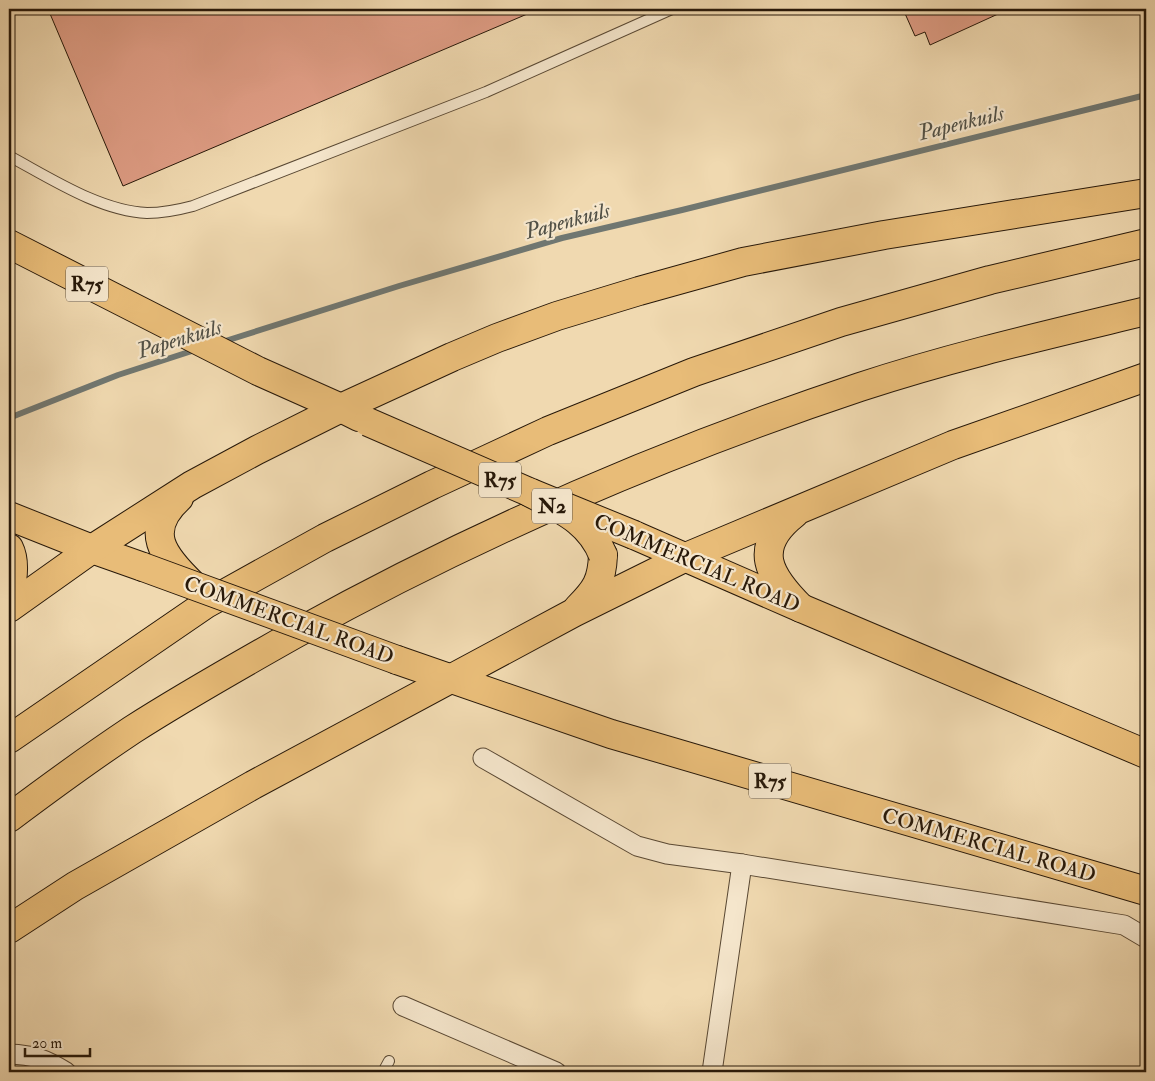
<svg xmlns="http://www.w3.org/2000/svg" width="1155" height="1081" viewBox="0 0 1155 1081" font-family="'IM FELL Double Pica',serif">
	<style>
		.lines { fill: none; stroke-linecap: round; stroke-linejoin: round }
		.stream { stroke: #707771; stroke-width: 6 }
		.building { fill: #df9d85; stroke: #271809 }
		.lane-casing { stroke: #594833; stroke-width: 12 }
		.street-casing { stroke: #594833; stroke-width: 21 }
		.primary-casing { stroke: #271809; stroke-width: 30 }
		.highway-casing { stroke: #271809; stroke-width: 30 }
		.lane { stroke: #f5e6cc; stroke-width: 10 }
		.street { stroke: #f5e6cc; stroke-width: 19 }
		.primary { stroke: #e8bc78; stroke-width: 28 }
		.highway { stroke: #e8bc78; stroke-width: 28 }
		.primary-bridge-casing { stroke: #271809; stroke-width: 30; stroke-linecap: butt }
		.highway-bridge-casing { stroke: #271809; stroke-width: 30; stroke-linecap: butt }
		.primary-bridge { stroke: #e8bc78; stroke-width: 28 }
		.highway-bridge { stroke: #e8bc78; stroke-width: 28 }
		.labels { text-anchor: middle; stroke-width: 4.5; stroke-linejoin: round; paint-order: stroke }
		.shield { fill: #f5e6cc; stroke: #655644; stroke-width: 1 }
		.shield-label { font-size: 20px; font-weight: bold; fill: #271809 }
		.street-label { font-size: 21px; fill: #271809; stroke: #f5e6cc }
		.water-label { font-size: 22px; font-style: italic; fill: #515046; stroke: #f5e6cc }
	</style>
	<rect width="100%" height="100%" fill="#f0d9b0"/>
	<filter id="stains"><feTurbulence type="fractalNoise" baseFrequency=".004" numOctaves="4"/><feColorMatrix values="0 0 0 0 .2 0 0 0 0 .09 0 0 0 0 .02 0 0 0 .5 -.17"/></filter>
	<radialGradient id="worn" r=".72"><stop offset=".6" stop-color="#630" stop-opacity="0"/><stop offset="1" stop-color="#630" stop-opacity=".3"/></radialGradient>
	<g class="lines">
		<g class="stream">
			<path d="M219,343L399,286L562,238L682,210L1146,95"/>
			<path d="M9,418L118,375L198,349"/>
		</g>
	</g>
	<g class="building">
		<path d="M48,9H539L123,186Z"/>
		<path d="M903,9H1009L930,45L925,32L915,36Z"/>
	</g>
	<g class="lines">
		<defs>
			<g id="lane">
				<path d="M9,156C50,178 100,211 147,213C163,213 178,210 193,206L486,92L672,9"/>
				<path d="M383,1072L389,1061"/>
			</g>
			<g id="street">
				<path d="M483,758L637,846L667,854L742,864L1124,925L1146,938"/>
				<path d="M403,1006L556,1072"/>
				<path d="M9,1054C34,1055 45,1059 66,1072"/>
				<path d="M712,1072L742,864"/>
			</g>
			<g id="primary">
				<path d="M9,244L258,371L341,408L359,417"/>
				<path d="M9,516L92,549L143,567"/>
				<path d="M634,535L801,608L1146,754"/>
				<path d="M397,660L611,734L1146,891"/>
			</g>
			<g id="highway">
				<path d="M179,498C143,531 163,556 192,584"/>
				<path d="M794,514C751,548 769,576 801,608"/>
				<path d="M9,548C16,562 13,580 9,595"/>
				<path d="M9,608L92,549L192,485L257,450L341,408L452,357L497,338L557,316L639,291L743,262L884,235L1146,193"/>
				<path d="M578,608C596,590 602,581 603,555"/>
				<path d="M9,739L206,604L325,538L432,485L548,431L694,372L841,322L990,280L1146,243"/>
				<path d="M9,818C49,788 90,758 132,730C185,696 240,665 295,634C475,534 665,452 860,387C954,356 1051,334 1146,311"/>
				<path d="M9,929L75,886L253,785L575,612L686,557L953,445L1146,377"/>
			</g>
		</defs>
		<use href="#lane" class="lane-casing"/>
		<use href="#street" class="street-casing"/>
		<use href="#primary" class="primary-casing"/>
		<use href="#highway" class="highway-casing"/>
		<use href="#lane" class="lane"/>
		<use href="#street" class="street"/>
		<use href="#primary" class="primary"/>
		<use href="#highway" class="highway"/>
		<defs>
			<g id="primary-bridge">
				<path d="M368,422L529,492L634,535"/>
				<path d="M143,567L397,660"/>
			</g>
			<path id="highway-bridge" d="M529,492C560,509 589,520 603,555"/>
		</defs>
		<use href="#primary-bridge" class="primary-bridge-casing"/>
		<use href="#highway-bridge" class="highway-bridge-casing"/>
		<use href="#primary-bridge" class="primary-bridge"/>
		<use href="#highway-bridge" class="highway-bridge"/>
	</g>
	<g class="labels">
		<g class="shield">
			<rect x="66" y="266.5" width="42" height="35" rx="4"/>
			<rect x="479" y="462.5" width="42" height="35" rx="4"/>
			<rect x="532" y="488.5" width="40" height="35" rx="4"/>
			<rect x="749" y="763.5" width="42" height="35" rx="4"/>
		</g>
		<g class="shield-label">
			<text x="87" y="291">R75</text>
			<text x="500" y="487">R75</text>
			<text x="552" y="513">N2</text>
			<text x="770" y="788">R75</text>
		</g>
		<g class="street-label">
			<text transform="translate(697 563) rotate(23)" y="7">COMMERCIAL ROAD</text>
			<text transform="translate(289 620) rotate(20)" y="7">COMMERCIAL ROAD</text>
			<text transform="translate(989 845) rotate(16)" y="7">COMMERCIAL ROAD</text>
		</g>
		<g class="water-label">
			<text transform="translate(961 122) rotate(-14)" y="8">Papenkuils</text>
			<text transform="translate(567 220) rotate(-15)" y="8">Papenkuils</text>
			<text transform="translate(179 338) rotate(-17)" y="8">Papenkuils</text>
		</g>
	</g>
	<rect width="1155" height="1081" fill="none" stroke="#f0d9b0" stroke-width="30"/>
	<rect x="10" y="10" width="1135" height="1061" fill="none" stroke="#271809" stroke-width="2.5"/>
	<rect x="15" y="15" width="1125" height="1051" fill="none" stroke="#271809"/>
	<path d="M25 1048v8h65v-8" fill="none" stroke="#271809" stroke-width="2.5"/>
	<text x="32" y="1048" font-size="15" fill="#271809" stroke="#f5e6cc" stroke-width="4" paint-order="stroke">20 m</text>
	<rect width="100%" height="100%" filter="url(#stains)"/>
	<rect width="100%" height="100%" fill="url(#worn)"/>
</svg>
